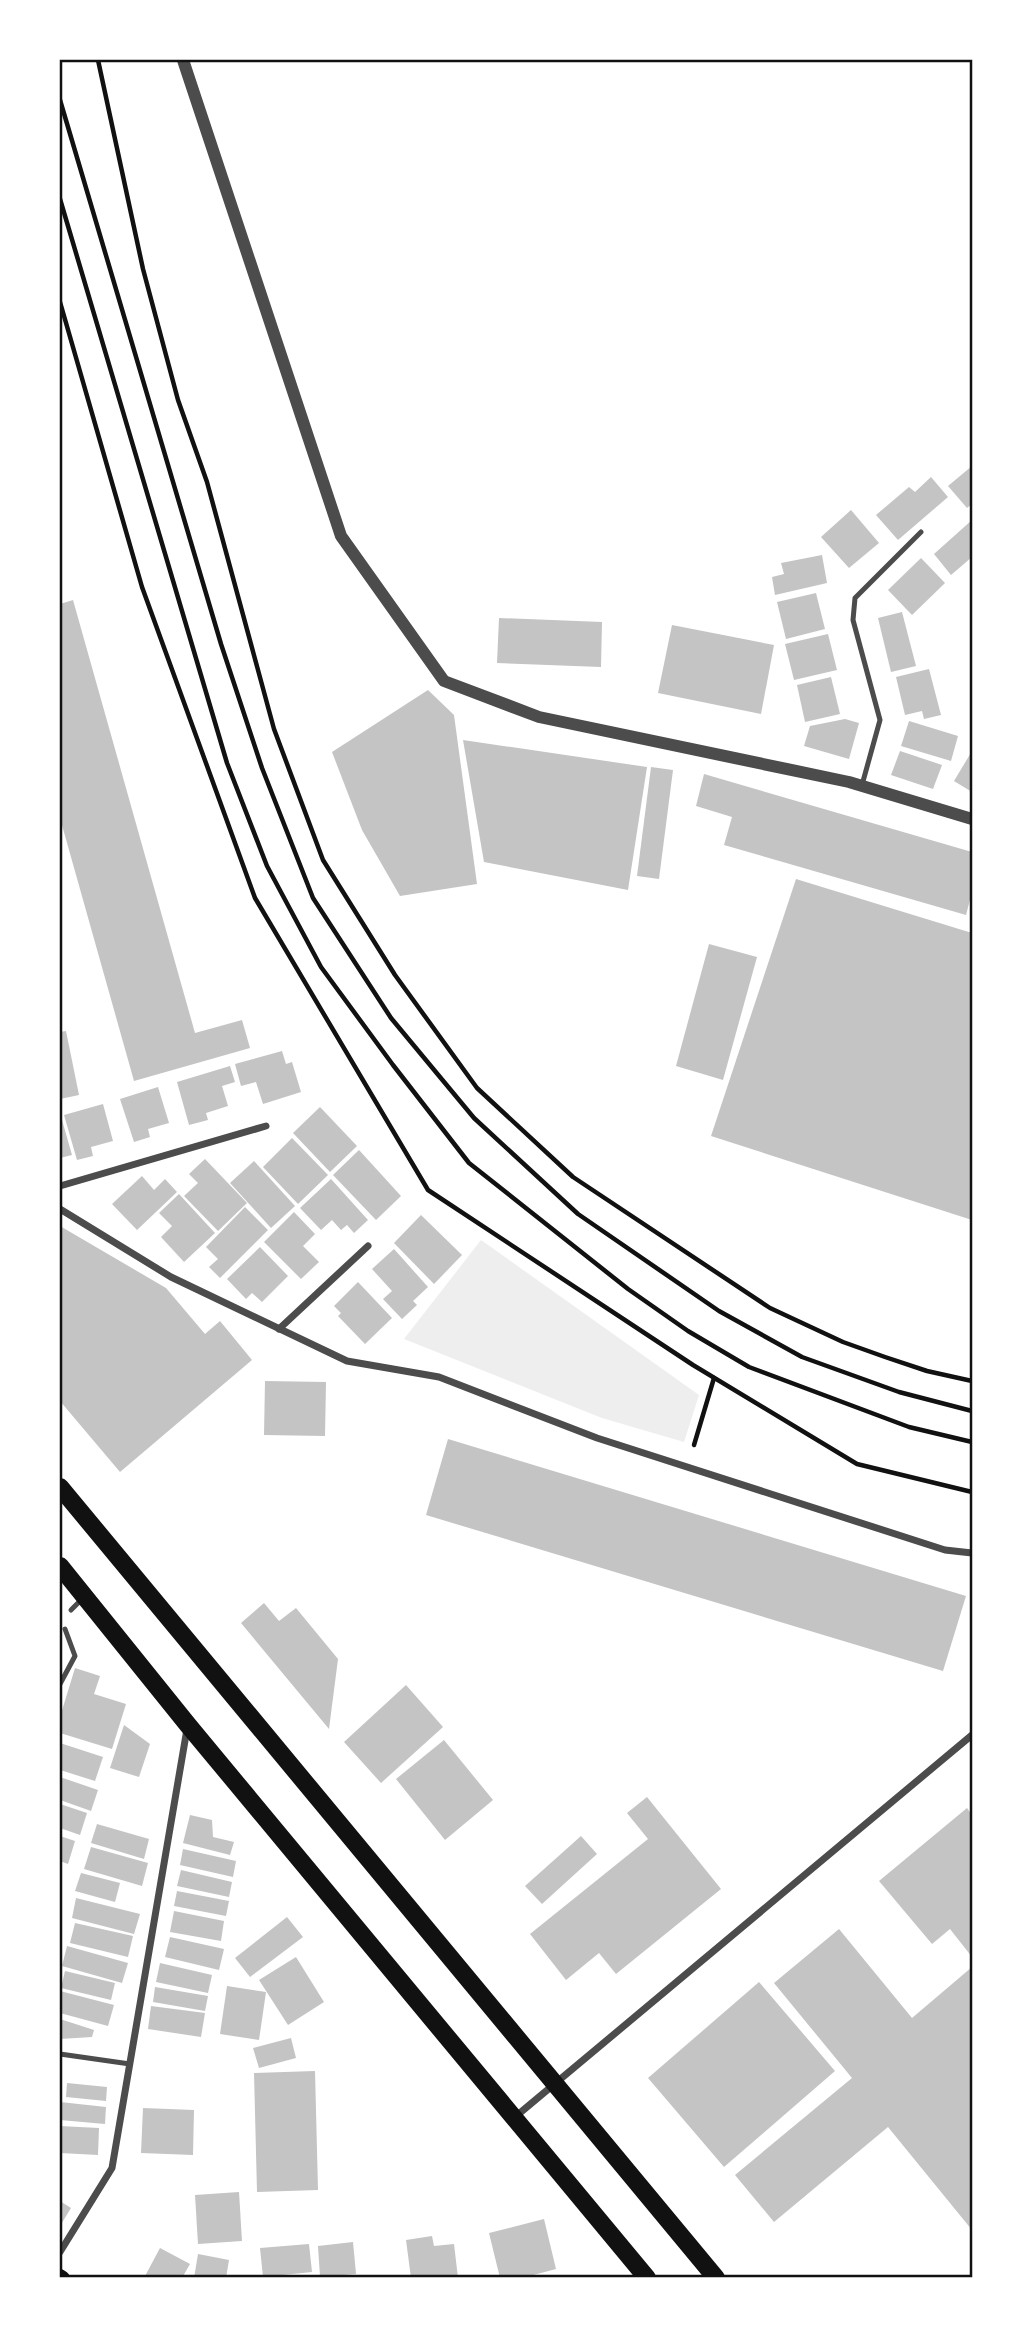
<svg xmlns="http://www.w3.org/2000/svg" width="1032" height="2337" viewBox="0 0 1032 2337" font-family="'Titillium Web',sans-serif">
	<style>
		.green { fill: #eee }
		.building { fill: #c4c4c4 }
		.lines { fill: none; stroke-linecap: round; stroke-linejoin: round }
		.path { stroke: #111; stroke-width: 4.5 }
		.service { stroke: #4c4c4c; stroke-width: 5 }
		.minor { stroke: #4c4c4c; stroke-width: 7 }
		.tertiary { stroke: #4c4c4c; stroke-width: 12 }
		.secondary { stroke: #111; stroke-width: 14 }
		.primary { stroke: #111; stroke-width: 18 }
		.neatline { fill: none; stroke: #111; stroke-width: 2.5 }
	</style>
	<rect width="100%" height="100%" fill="#fff"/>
	<path class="green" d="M481,1240L699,1395L684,1442L602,1418L404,1339Z"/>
	<g class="building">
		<path d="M972,466V504L967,508L948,486Z"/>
		<path d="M931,477L948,497L898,540L876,515L909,487L915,492Z"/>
		<path d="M851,510L879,543L849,568L821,537Z"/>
		<path d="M972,520V557L951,575L934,554Z"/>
		<path d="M822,555L827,583L775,595L772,577L784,574L781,563Z"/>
		<path d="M921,558L945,583L912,615L888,590Z"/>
		<path d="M816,593L825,629L786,639L777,602Z"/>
		<path d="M73,600L195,1033L242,1020L250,1048L134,1081L60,818V604Z"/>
		<path d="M902,612L916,666L891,672L878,618Z"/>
		<path d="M499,618L602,622L601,667L497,663Z"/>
		<path d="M672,625L774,645L761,714L658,693Z"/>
		<path d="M828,634L837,670L794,680L785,644Z"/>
		<path d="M929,669L941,715L924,719L922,711L905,715L896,677Z"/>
		<path d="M831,677L840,714L805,722L797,685Z"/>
		<path d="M428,690L454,715L477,884L400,896L362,830L332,752Z"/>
		<path d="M845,719L859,723L849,759L804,746L810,726Z"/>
		<path d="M909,721L958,736L951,761L901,746Z"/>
		<path d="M463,740L647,767L628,890L484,862Z"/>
		<path d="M900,751L942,765L933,789L891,775Z"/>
		<path d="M972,751V792L954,781Z"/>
		<path d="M651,767L673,770L659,879L637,876Z"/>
		<path d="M704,774L972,852V892L966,915L724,845L732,817L696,806Z"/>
		<path d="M796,879L972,933V1220L711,1136Z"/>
		<path d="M709,944L757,957L723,1080L676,1066Z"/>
		<path d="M66,1031L79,1095L60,1099V1032Z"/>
		<path d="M282,1051L286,1064L292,1062L301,1092L263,1104L256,1082L241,1086L235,1064Z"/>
		<path d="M230,1066L235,1082L222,1086L228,1106L206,1113L208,1120L189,1125L177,1082Z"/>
		<path d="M158,1087L169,1123L148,1129L150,1137L134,1142L120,1099Z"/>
		<path d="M103,1104L113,1141L91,1147L93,1156L77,1160L64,1115Z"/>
		<path d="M320,1107L357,1146L330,1172L293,1133Z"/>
		<path d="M60,1113L72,1155L60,1158Z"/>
		<path d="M292,1138L328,1175L298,1204L263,1167Z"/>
		<path d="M359,1150L401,1196L376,1220L333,1175Z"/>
		<path d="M205,1159L247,1203L218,1231L184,1196L198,1183L189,1174Z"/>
		<path d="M254,1161L295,1206L271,1228L230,1183Z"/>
		<path d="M142,1176L154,1190L165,1179L177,1192L137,1230L112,1204Z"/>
		<path d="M331,1179L368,1220L354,1233L347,1225L341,1230L332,1220L321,1230L300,1208Z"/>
		<path d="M179,1194L215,1233L184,1262L161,1237L172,1226L159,1213Z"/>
		<path d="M245,1207L268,1230L220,1278L209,1267L218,1259L206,1247Z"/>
		<path d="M294,1212L315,1234L303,1246L319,1262L301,1279L264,1242Z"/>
		<path d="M421,1215L462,1255L434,1284L394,1243Z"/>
		<path d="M60,1226L166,1288L205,1334L220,1321L252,1360L120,1472L60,1401Z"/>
		<path d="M260,1247L288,1276L262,1302L252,1293L246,1299L227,1279Z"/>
		<path d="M394,1249L428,1287L413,1301L417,1305L402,1319L383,1299L392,1291L372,1269Z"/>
		<path d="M358,1282L392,1318L365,1344L338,1316L341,1313L334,1306Z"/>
		<path d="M265,1381L326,1382L325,1436L264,1435Z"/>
		<path d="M448,1439L966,1596L943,1671L426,1515Z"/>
		<path d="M264,1603L279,1621L296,1608L338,1659L329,1729L241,1623Z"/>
		<path d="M75,1668L100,1676L94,1694L126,1704L112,1749L60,1733V1717Z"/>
		<path d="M406,1685L443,1727L381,1783L344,1742Z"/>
		<path d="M124,1725L150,1744L139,1777L110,1768Z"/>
		<path d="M444,1740L493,1800L445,1840L396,1779Z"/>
		<path d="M60,1743L103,1757L95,1781L60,1770Z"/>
		<path d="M60,1777L98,1790L91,1811L60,1800Z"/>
		<path d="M647,1797L721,1889L616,1974L599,1953L566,1980L530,1934L648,1839L627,1813Z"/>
		<path d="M60,1804L87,1813L80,1835L60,1828Z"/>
		<path d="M967,1808L972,1815V1957L950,1929L932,1944L879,1881Z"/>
		<path d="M190,1815L212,1820L213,1837L234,1842L230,1855L183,1843Z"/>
		<path d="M97,1824L149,1839L144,1859L91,1843Z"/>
		<path d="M60,1836L75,1841L68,1864L60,1861Z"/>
		<path d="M581,1836L597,1854L542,1904L525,1886Z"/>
		<path d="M91,1847L148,1863L142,1886L84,1869Z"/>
		<path d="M183,1849L236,1861L233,1877L180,1865Z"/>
		<path d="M181,1870L232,1882L229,1897L177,1886Z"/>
		<path d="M81,1873L120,1883L115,1902L75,1891Z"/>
		<path d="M177,1891L229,1901L226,1916L174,1906Z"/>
		<path d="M76,1898L140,1914L134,1934L72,1918Z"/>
		<path d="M174,1911L224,1921L221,1941L170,1932Z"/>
		<path d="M287,1917L303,1937L250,1977L235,1958Z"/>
		<path d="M75,1923L133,1936L128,1957L70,1943Z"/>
		<path d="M839,1929L912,2018L972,1967V2230L888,2127L774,2222L735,2175L852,2078L774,1983Z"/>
		<path d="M170,1937L224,1949L219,1970L165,1957Z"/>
		<path d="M67,1946L128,1963L122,1983L62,1966Z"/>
		<path d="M296,1957L324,2002L288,2025L259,1980Z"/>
		<path d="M160,1963L212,1975L208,1993L156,1982Z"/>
		<path d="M65,1971L115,1983L111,2000L61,1988Z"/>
		<path d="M759,1982L835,2071L724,2167L648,2078Z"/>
		<path d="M227,1986L266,1992L259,2040L220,2034Z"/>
		<path d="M155,1987L208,1996L205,2011L153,2002Z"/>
		<path d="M60,1991L114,2005L108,2026L60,2013Z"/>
		<path d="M151,2006L205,2013L201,2037L148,2029Z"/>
		<path d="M60,2019L94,2030L92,2037L60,2039Z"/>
		<path d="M291,2038L296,2058L259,2068L253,2048Z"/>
		<path d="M315,2071L318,2190L257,2192L254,2073Z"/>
		<path d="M67,2083L107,2087L106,2101L66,2097Z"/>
		<path d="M60,2102L106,2107L105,2124L60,2120Z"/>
		<path d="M143,2108L194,2110L193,2155L141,2153Z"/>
		<path d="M60,2126L99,2128L98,2155L60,2153Z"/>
		<path d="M239,2192L242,2241L198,2244L195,2195Z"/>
		<path d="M60,2201L71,2208L60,2226Z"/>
		<path d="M544,2219L556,2269L522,2278H500L489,2233Z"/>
		<path d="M432,2236L434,2246L454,2244L458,2278H411L406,2240Z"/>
		<path d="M353,2242L356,2274L320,2277L318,2246Z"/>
		<path d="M309,2244L312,2272L263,2277L260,2248Z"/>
		<path d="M160,2248L190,2264L182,2278H144Z"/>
		<path d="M198,2254L229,2260L226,2278H194Z"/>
	</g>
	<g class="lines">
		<g class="path">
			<path d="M98,60L143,269L178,400L207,482L274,729L323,860L395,975L477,1088L573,1177L770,1308L843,1342L885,1357L927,1371L972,1381"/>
			<path d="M60,100L221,644L262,768L313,898L391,1018L474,1118L578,1214L719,1311L802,1357L899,1392L972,1411"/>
			<path d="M60,199L227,763L267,866L321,967L393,1065L469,1163L628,1289L688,1331L749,1367L909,1427L972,1442"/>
			<path d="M60,302L142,587L255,898L428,1190L693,1365L857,1464L972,1492"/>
			<path d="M694,1445L714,1378"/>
		</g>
		<g class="service">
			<path d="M862,785L880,720L853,620L855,598L921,532"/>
			<path d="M71,1610L81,1600"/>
			<path d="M60,1684L75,1656L65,1629"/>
			<path d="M60,2054L130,2064"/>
		</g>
		<g class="minor">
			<path d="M60,1186L266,1126"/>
			<path d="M60,1209L171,1277L347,1361L439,1377L597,1438L945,1550L972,1553"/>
			<path d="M279,1329L368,1246"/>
			<path d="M515,2117L972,1735"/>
			<path d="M60,2252L112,2168L187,1729"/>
		</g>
		<path class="tertiary" d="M183,60L341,536L444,681L539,717L849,782L972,819"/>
		<path class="secondary" d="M60,2276L63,2278"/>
		<g class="primary">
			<path d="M60,1487L716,2278"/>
			<path d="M60,1566L188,1725L647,2278"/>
		</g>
	</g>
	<rect width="1032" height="2337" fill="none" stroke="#ffffff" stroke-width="122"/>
	<rect x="61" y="61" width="910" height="2215" class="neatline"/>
</svg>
